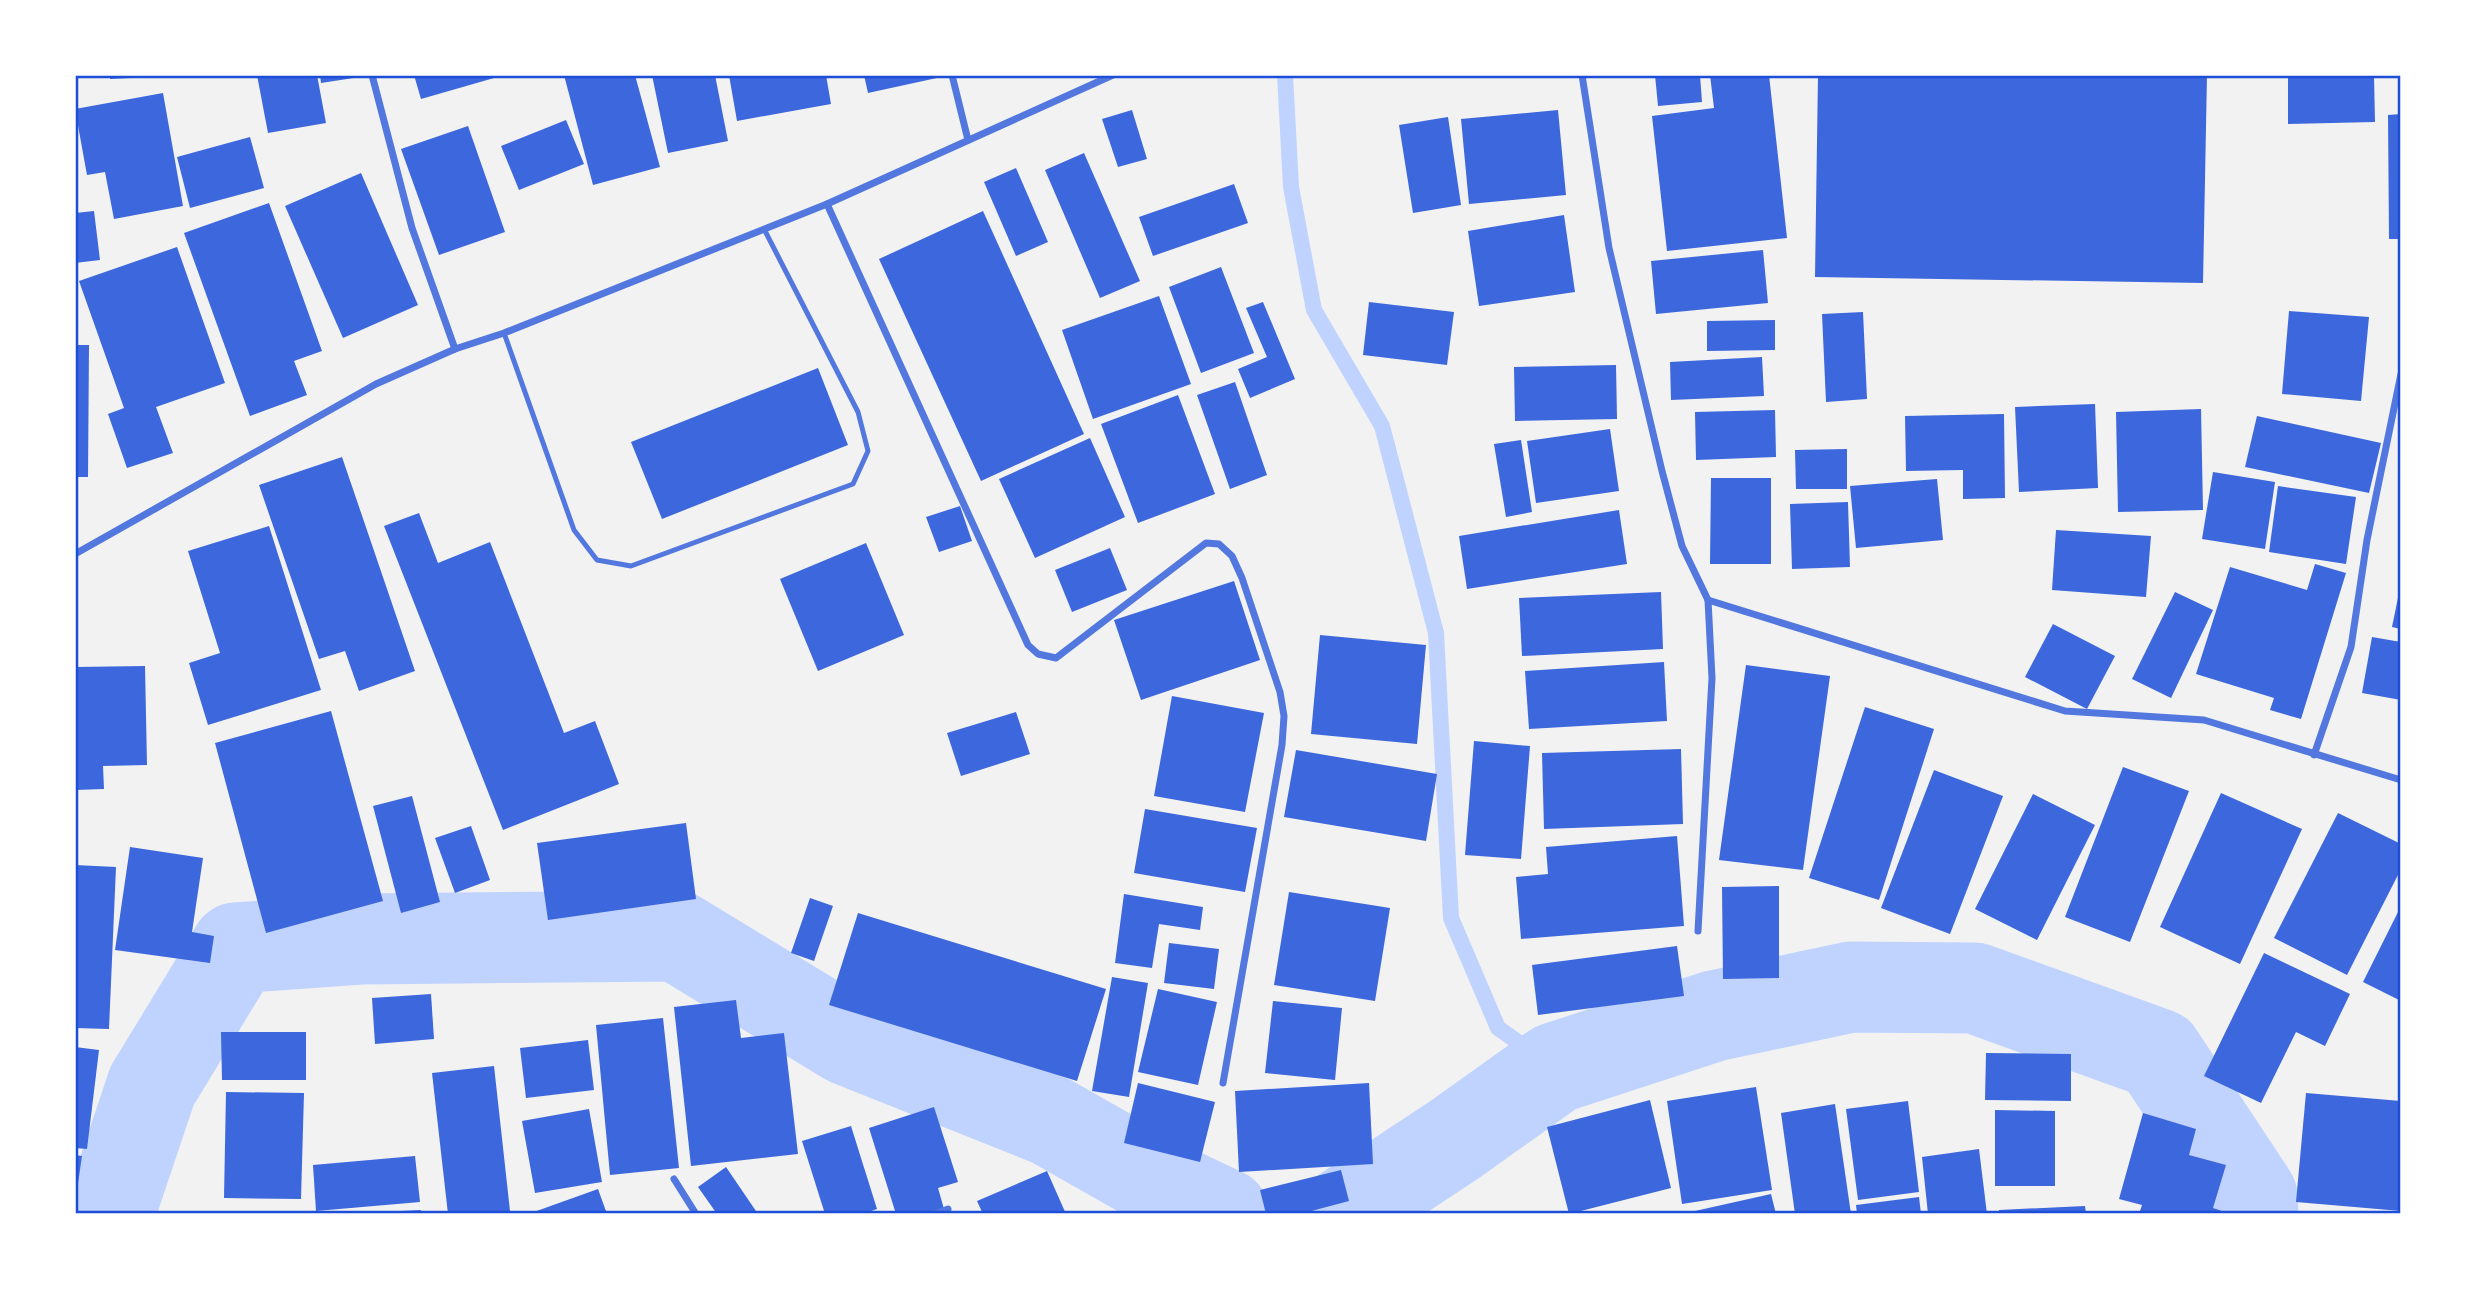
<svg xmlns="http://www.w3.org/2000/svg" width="2476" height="1289" viewBox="0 0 2476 1289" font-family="'Space Grotesk',sans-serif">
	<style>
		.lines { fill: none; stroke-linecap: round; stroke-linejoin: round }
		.stream { stroke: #bfd3fe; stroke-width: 16 }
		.river { stroke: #bfd3fe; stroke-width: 91 }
		.building { fill: #3d67dc }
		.service { stroke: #5277de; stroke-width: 5 }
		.minor { stroke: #5277de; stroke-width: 7 }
		.neatline { fill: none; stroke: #1d4ed8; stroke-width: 2.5 }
	</style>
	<rect width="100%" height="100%" fill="#f2f2f2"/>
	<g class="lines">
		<path class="stream" d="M1285,75L1291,187L1314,310L1382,426L1436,633L1451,918L1498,1028L1555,1068"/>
		<g class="river">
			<path d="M109,1214L152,1086L236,948L360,939L677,936L848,1040L1051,1121L1169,1188L1224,1214"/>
			<path d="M1342,1214L1454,1140L1555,1068L1714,1016L1851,987L1975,988L2158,1054L2252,1196L2253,1214"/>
		</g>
	</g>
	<g class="building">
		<path d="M110,75H151V77L110,79Z"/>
		<path d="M257,75H317L326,123L268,133Z"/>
		<path d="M320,75H360V77L321,83Z"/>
		<path d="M414,75H501V76L421,99Z"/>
		<path d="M564,75H635L660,167L593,185Z"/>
		<path d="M652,75H715L728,141L668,153Z"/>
		<path d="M729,75H826L831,104L737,121Z"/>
		<path d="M864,75H946V76L868,93Z"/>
		<path d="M1655,75H1700L1702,102L1658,106Z"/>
		<path d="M1710,75H1769L1787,238L1667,251L1652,116L1714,108Z"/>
		<path d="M1818,75H2207L2203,283L1815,277Z"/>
		<path d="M2288,75H2374L2375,122L2288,124Z"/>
		<path d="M163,93L183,206L114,219L105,172L87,175L75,109Z"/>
		<path d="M1132,110L1147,159L1118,167L1102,119Z"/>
		<path d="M1558,110L1566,195L1469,204L1461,119Z"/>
		<path d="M2401,114V239H2389L2388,115Z"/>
		<path d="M1448,117L1461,205L1413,213L1399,125Z"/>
		<path d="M566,120L584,164L519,190L501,146Z"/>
		<path d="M468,126L505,232L439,255L401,149Z"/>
		<path d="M250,137L264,188L190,208L177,157Z"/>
		<path d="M1084,153L1140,281L1100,298L1045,170Z"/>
		<path d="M1016,168L1048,242L1016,256L984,182Z"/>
		<path d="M361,173L418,305L343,338L285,206Z"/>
		<path d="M1234,184L1248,223L1153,256L1139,217Z"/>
		<path d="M269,203L322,351L294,361L307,395L250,416L184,233Z"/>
		<path d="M94,211L100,260L75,263V213Z"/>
		<path d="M983,211L1084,434L981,481L879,259Z"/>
		<path d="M1564,215L1575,292L1479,306L1468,231Z"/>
		<path d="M177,247L225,383L156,407L173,453L127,468L108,414L124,408L79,281Z"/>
		<path d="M1763,250L1768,303L1656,314L1651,261Z"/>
		<path d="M1221,267L1254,353L1201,373L1169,287Z"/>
		<path d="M1159,296L1191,384L1093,419L1062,330Z"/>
		<path d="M1263,302L1295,379L1250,398L1238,369L1267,357L1246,308Z"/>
		<path d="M1369,302L1454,312L1447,365L1363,355Z"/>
		<path d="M2289,311L2369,317L2361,401L2282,394Z"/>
		<path d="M1863,312L1867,399L1826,402L1822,314Z"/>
		<path d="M1775,320V350L1707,351V321Z"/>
		<path d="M75,345H89L88,477H75Z"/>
		<path d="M1762,357L1764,396L1671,400L1670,362Z"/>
		<path d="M1616,365L1617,419L1515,421L1514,367Z"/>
		<path d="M818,368L848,445L662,519L631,442Z"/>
		<path d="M1235,382L1267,475L1230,489L1197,395Z"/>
		<path d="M1178,395L1215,494L1138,523L1101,424Z"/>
		<path d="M2095,404L2098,488L2019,492L2015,407Z"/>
		<path d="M2201,409L2203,510L2118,512L2116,412Z"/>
		<path d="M1775,410L1776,457L1696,460L1695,412Z"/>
		<path d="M2004,414L2005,498L1963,499V470L1906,471L1905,416Z"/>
		<path d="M2257,416L2381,443L2369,493L2245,467Z"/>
		<path d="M1610,429L1619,491L1536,503L1527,441Z"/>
		<path d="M1090,438L1125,517L1035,558L999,479Z"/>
		<path d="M1521,440L1532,512L1506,517L1494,444Z"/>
		<path d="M1847,449V489H1796L1795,450Z"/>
		<path d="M342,457L415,671L359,691L345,651L319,659L259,485Z"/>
		<path d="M2213,472L2275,482L2265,549L2202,539Z"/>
		<path d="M1711,478H1771V564H1710Z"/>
		<path d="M1937,479L1943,540L1856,548L1850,486Z"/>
		<path d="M2278,486L2356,497L2346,564L2269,552Z"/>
		<path d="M1848,502L1850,567L1792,569L1790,504Z"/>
		<path d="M960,506L972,541L939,552L926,517Z"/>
		<path d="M1619,510L1627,564L1467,589L1459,536Z"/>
		<path d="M419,513L438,563L490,542L564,733L595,721L619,784L503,830L384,526Z"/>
		<path d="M269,526L321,690L208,725L189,663L220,653L188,551Z"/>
		<path d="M2056,530L2151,536L2146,597L2052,590Z"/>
		<path d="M866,543L904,635L818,671L780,579Z"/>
		<path d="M1110,548L1127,590L1072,612L1055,570Z"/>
		<path d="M2315,564L2346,573L2301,719L2270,710L2274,698L2196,674L2230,567L2307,590Z"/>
		<path d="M1234,581L1260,660L1141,700L1114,620Z"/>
		<path d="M2400,588H2401V629L2392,627Z"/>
		<path d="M1661,592L1663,649L1522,656L1519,598Z"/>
		<path d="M2175,592L2213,610L2171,698L2132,679Z"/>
		<path d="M2053,624L2115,656L2087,709L2025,677Z"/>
		<path d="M1320,635L1426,645L1417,744L1311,734Z"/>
		<path d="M2372,637L2401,642V700L2362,693Z"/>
		<path d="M1664,662L1667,721L1529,729L1525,671Z"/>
		<path d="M1746,665L1830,676L1803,870L1719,860Z"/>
		<path d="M145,666L147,765L103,766L104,789L75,790V667Z"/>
		<path d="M1172,696L1264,713L1245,812L1154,796Z"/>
		<path d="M1865,707L1934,729L1879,900L1809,878Z"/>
		<path d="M331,711L383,901L266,933L215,743Z"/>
		<path d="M1016,712L1030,754L961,776L947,733Z"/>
		<path d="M1474,741L1530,746L1521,859L1465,855Z"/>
		<path d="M1681,749L1683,824L1544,829L1542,753Z"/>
		<path d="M1296,750L1437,774L1426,841L1284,817Z"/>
		<path d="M2123,767L2189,791L2130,942L2065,917Z"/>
		<path d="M1934,770L2003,796L1950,934L1881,908Z"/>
		<path d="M2221,793L2302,829L2240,964L2160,927Z"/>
		<path d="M2033,794L2095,825L2037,940L1975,909Z"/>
		<path d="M412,796L440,902L401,913L373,806Z"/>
		<path d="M1145,809L1257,828L1245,892L1134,873Z"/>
		<path d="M2338,813L2401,844V869L2347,975L2274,938Z"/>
		<path d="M686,823L696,899L548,920L537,843Z"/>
		<path d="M471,826L490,880L455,893L435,838Z"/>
		<path d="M1677,836L1684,926L1521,939L1516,877L1548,874L1546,847Z"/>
		<path d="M130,847L203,858L192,932L214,936L210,963L115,950Z"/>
		<path d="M75,865L116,867L109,1029L75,1028Z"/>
		<path d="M1779,886V978L1723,979L1722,887Z"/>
		<path d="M1289,892L1390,908L1375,1001L1274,985Z"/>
		<path d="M1124,894L1203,907L1200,930L1159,924L1152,968L1115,963Z"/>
		<path d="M810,898L833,906L814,961L791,953Z"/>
		<path d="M2401,906V1001L2363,982Z"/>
		<path d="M858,913L1106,989L1077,1081L829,1005Z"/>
		<path d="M1169,943L1219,949L1214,989L1164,983Z"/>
		<path d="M1677,946L1684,996L1538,1015L1532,965Z"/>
		<path d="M2264,953L2350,994L2325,1046L2296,1032L2261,1103L2204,1076Z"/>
		<path d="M1112,977L1148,983L1129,1097L1092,1091Z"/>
		<path d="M1158,989L1217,1002L1198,1085L1138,1072Z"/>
		<path d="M431,994L434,1039L375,1044L372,998Z"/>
		<path d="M736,1000L741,1038L784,1033L798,1154L691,1166L674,1007Z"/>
		<path d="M1273,1001L1342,1008L1335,1080L1265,1073Z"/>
		<path d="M663,1018L679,1168L610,1175L596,1025Z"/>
		<path d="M221,1032H306V1080H222Z"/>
		<path d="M588,1040L594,1090L526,1098L520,1048Z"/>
		<path d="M75,1047L99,1050L87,1149L75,1148Z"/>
		<path d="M1986,1053L2071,1054V1101L1985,1100Z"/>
		<path d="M494,1066L510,1211L489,1214H448L432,1073Z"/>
		<path d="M1138,1083L1215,1102L1200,1162L1124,1143Z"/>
		<path d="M1369,1083L1373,1164L1239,1172L1235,1091Z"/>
		<path d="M1756,1087L1772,1190L1682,1204L1667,1101Z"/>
		<path d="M226,1092L304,1093L301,1199L224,1198Z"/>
		<path d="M2306,1093L2401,1101V1211L2296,1202Z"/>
		<path d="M1650,1100L1671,1188L1569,1214L1547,1127Z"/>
		<path d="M1908,1101L1919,1192L1858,1200L1846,1109Z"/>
		<path d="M1835,1104L1851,1214H1795L1781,1113Z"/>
		<path d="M934,1107L958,1182L938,1188L944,1209L928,1214H896L869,1128Z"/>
		<path d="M589,1109L602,1182L535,1193L522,1121Z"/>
		<path d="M1995,1110L2055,1111V1186H1995Z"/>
		<path d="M2143,1113L2196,1129L2189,1155L2226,1165L2213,1208L2231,1214H2139L2142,1205L2119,1199Z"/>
		<path d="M851,1126L877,1209L862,1214H825L802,1141Z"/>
		<path d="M1979,1149L1987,1214H1928L1922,1157Z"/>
		<path d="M75,1155L82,1156L77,1190H75Z"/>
		<path d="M415,1156L420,1202L316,1211L313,1165Z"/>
		<path d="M726,1167L758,1214H717L698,1187Z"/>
		<path d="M1341,1170L1349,1201L1300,1214H1266L1260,1190Z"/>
		<path d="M1047,1171L1066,1214H983L977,1201Z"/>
		<path d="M598,1189L607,1214H531V1213Z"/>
		<path d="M1771,1194L1776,1214H1686V1213Z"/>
		<path d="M1919,1197L1921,1214H1857L1856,1205Z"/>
		<path d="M2085,1206L2086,1214H1999V1210Z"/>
		<path d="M421,1210V1214H380V1212Z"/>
	</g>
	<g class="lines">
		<path class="service" d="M504,333L574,530L597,560L631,566L853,484L868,451L858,412L764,229"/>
		<g class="minor">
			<path d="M372,75L412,228L455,349"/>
			<path d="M952,75L968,140"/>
			<path d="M1582,75L1609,248L1662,471L1682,546L1708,600L1712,678L1698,931"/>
			<path d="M827,204L1028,645L1038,654L1056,658L1206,543L1219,544L1232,556L1242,578L1280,692L1284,716L1282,745L1223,1083"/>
			<path d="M75,554L376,384L455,349L504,333L827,204L1113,75"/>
			<path d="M1708,600L2065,711L2204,720L2401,780"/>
			<path d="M2314,755L2351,647L2367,540L2401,374"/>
			<path d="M674,1179L696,1214"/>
			<path d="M935,1214L948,1209"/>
		</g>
	</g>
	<rect width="2476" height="1289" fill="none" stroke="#ffffff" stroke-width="154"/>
	<rect x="77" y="77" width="2322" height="1135" class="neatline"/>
</svg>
